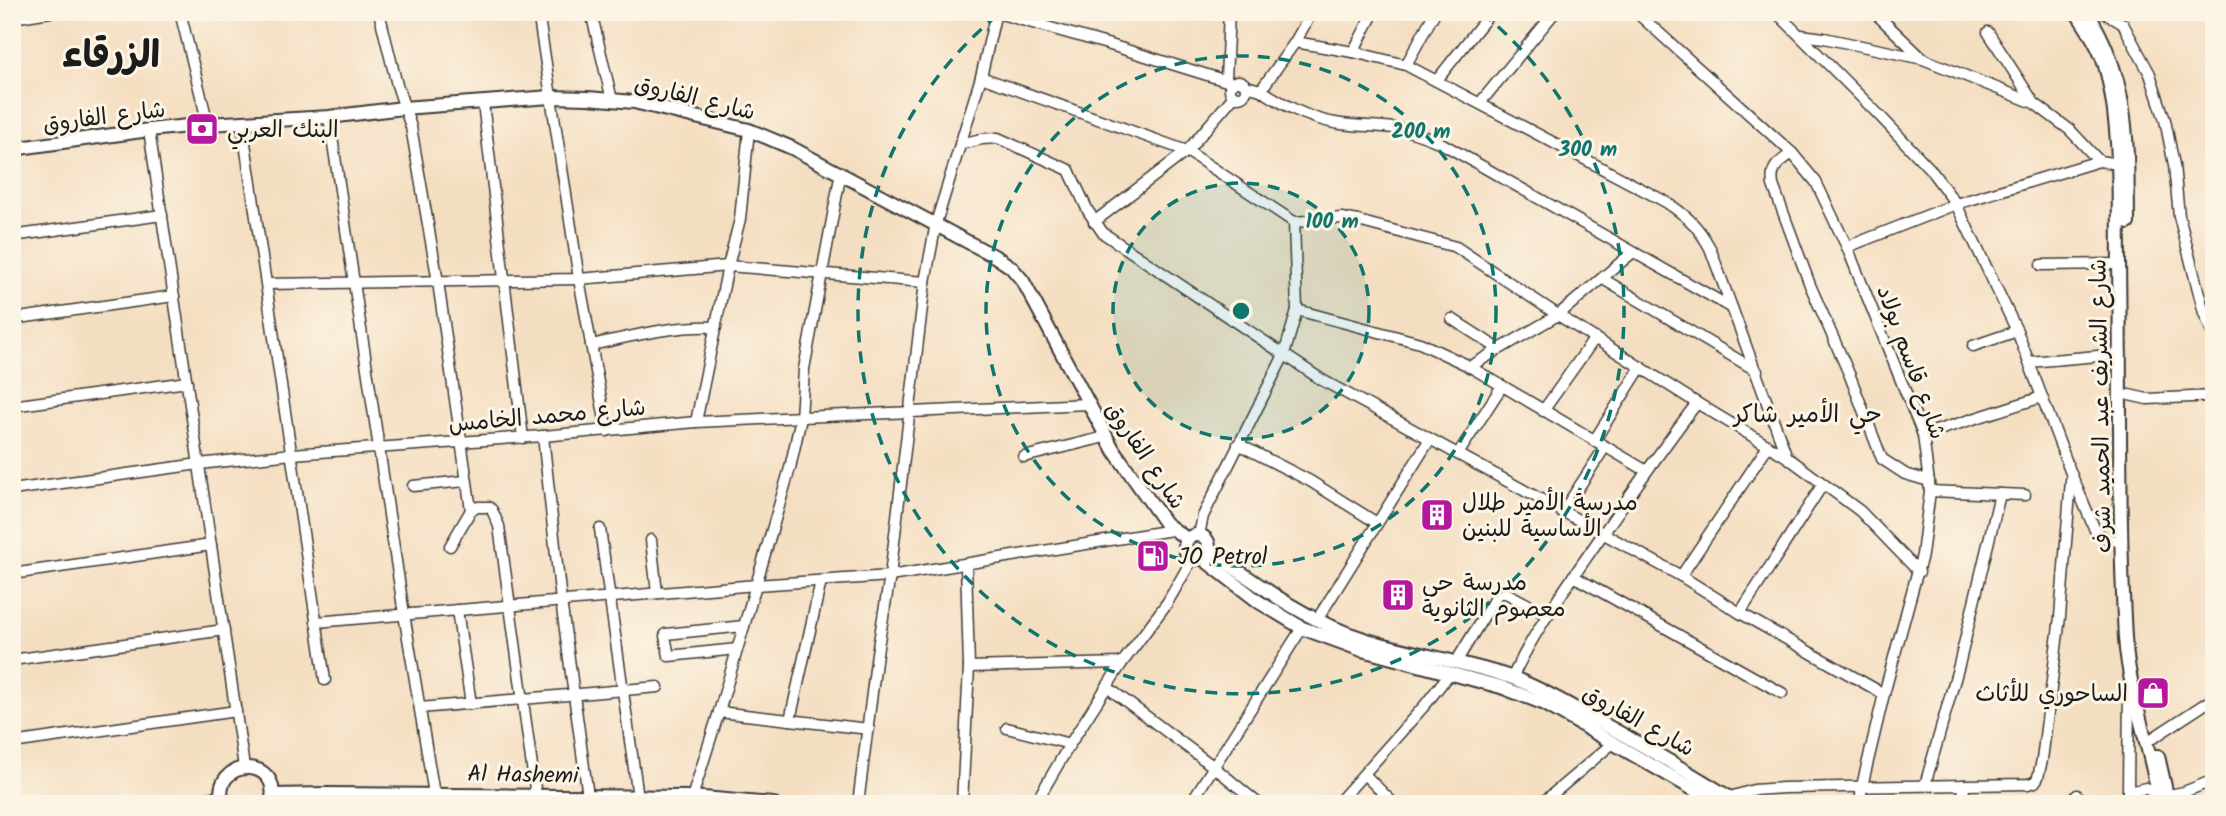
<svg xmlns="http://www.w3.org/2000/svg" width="2226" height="816" viewBox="0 0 2226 816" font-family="Kalam,'Playpen Sans Arabic',sans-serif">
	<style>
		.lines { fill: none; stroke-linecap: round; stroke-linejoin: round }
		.street-casing { stroke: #3c3935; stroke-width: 13 }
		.secondary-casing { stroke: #3c3935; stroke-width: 16 }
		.street { stroke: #fff; stroke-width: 10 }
		.secondary { stroke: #fff; stroke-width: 12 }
		.ring { fill: none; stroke: #0f766e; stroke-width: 3.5; stroke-dasharray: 12 9 }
		.labels { text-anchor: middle; stroke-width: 6; stroke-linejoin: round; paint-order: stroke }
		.street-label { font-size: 23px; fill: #1c1c1c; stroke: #fcf5e5 }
		.poi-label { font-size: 23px; fill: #1c1c1c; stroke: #fcf5e5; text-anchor: start }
		.neighbourhood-label { font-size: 24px; fill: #1c1c1c; stroke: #fcf5e5 }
		.town-label { font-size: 37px; font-weight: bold; fill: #1c1c1c; stroke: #fcf5e5 }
		.centre { fill: #0f766e; stroke: #fcf5e5; stroke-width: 3.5 }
		.ring-label { font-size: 21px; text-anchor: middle; font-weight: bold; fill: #0f766e; stroke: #fcf5e5; stroke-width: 6; stroke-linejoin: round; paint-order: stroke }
	</style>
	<rect width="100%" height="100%" fill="#fcf5e5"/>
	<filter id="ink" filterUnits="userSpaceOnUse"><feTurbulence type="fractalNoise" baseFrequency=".0143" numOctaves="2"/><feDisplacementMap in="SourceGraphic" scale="14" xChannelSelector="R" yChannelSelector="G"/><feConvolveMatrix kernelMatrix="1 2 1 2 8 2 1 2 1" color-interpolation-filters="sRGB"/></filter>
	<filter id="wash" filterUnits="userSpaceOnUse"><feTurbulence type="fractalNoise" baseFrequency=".00686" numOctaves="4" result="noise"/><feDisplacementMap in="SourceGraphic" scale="28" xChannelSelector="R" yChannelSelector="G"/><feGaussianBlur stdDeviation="1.57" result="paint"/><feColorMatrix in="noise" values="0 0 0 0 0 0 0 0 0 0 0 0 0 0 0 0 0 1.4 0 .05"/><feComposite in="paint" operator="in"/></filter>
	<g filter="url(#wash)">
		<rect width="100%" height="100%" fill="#f4dec1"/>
	</g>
	<g filter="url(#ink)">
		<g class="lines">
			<defs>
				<g id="street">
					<path d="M180,12L208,124"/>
					<path d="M379,12L397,85L411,127L438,282L471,510"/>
					<path d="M538,12L579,279L607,431"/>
					<path d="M591,12L612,100"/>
					<path d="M994,12L1107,44L1233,83"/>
					<path d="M1636,12L1792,153L1816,182L1847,247L1923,435L1930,491L1922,555L1884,694L1862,786L1860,804"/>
					<path d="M1776,12L1880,116L1930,169L1956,204L2017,331L2072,476L2095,530L2104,538L2121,542"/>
					<path d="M1874,12L1922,58"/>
					<path d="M2103,12L2123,24L2150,74L2165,120L2174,165L2179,216L2204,313L2214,336"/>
					<path d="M12,18L50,12"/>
					<path d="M1988,32L2034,103"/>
					<path d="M1801,35L1824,38L1923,59L2034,103L2070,130L2099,161"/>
					<path d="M1295,42L1353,52L1406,65L1666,202C1687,216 1698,226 1710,248L1787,457"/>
					<path d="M1353,52L1374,12"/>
					<path d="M1406,65L1435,12"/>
					<path d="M981,77L1187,151L1294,222L1342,218L1358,221L1456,247L1558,315L1697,403L1787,457L1860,511L1919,572"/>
					<path d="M1226,79L1229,12"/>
					<path d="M1437,80L1491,12"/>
					<circle cx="1238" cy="89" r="8"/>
					<path d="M1246,86L1261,90L1295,42L1312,12"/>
					<path d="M1261,90C1284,105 1307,118 1335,123C1356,127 1378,125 1400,129C1414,132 1427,137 1441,143L1732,308"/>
					<path d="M483,103L523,438"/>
					<path d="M1480,103L1555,12"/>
					<path d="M329,117L404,614L434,794"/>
					<path d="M242,123L325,680"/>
					<path d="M149,130L244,767"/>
					<path d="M960,144L982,139L998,138L1069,170L1088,211L1103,233L1322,380L1681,576L1740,613L1884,694"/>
					<path d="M1792,153C1779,163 1770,166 1773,185L1810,285L1850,376L1882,459L1905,474L1929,481"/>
					<path d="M1094,222L1187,151L1234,96"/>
					<path d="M12,236L162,215"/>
					<path d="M1847,247L1956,204L2099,161L2119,164"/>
					<path d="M2041,265L2119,264"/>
					<path d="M1603,279L1757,371"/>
					<path d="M267,284L579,279L728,266L925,282"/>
					<path d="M1297,310L1420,343L1467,365L1645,470"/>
					<path d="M12,319L174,296"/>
					<path d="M1452,319L1499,349"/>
					<path d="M591,345C633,336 673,325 716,327"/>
					<path d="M1973,346L2017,331"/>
					<path d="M2029,362L2121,354"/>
					<path d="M1469,367L1558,315L1632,253"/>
					<path d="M2129,395L2147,399L2214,396"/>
					<path d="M12,406L187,382"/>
					<path d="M1543,411L1595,338"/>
					<path d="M696,422L728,266L740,219L749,130"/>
					<path d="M1923,435L2042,397"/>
					<path d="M543,436L561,601L588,796"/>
					<path d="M1594,441L1641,367"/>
					<path d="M1238,444L1310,481L1377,523"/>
					<path d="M1458,454L1502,386"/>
					<path d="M1024,457L1105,437"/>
					<path d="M413,486L466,481"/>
					<path d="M12,490L199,464L292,454L543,436L696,422L1087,404"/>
					<path d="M1930,491L2025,495"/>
					<path d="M1562,513L1605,447"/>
					<path d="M600,529L638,797"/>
					<path d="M1199,535L1203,516L1284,355L1297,310L1294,222"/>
					<path d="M651,540L657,593"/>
					<path d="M450,546L471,510L478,507H489L492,510L499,526L536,796"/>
					<path d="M12,574L211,545"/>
					<path d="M1573,576L1782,693"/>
					<path d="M1681,576L1768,446"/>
					<path d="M457,610L471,704"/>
					<path d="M1740,613L1823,484"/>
					<path d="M1317,620L1430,439"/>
					<path d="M316,622L756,585L890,576L1172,530"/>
					<path d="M737,649L669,656L665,636L666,634L744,626"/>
					<path d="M12,660L224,630"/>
					<path d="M1456,662L1498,593H1506L1548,615"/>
					<path d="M969,667L1122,663"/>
					<path d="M1512,678C1535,629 1569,583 1600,538C1632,492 1663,447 1697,403"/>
					<path d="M1107,687L1214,767L1259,804"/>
					<path d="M420,708L658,687"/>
					<path d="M719,712L869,729"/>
					<path d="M790,720L821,581"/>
					<path d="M1007,728L1070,744"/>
					<path d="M2153,738L2214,698"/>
					<path d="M12,743L236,711"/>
					<path d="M1365,775L1394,804"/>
					<path d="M1925,785L1959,665L2000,494"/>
					<path d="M2128,792L2146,788L2159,797L2184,792L2214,780"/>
					<path d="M1730,797L1754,790L1783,788L2028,784L2035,782L2038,777L2042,760L2060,617L2071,480"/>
					<path d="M690,804L719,712L790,468L801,418L804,369L841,172"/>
					<path d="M858,804L877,653L890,576L925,282L936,223L981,77L996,12"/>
					<path d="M962,804L969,667L966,564"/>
					<path d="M1035,804L1070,744L1122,663L1167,603L1193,558"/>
					<path d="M1190,804L1302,628"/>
					<path d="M1337,804L1425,705L1450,673"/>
					<path d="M1541,804L1613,743"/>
					<path d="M1963,804L1964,785"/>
					<path d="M2072,804L2077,795"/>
					<path d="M2126,804L2128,792L2129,686"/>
				</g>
				<g id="secondary">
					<path d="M2076,12C2089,31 2102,51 2107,73C2122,135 2118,200 2119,263C2121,388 2118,513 2125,638C2129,694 2151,749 2160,804"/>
					<path d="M2087,12C2131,82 2127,144 2128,223"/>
					<path d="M12,149L149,130L208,124L329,117L403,108L551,97L588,98L634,102L749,130L792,148L996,257L1011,267L1023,281L1113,449L1165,523L1187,539"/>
					<circle cx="1197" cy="547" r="12"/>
					<path d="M1208,549C1257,584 1306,621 1364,639C1413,655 1464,661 1513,678C1543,689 1570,706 1598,721C1647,747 1693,775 1740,804"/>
					<path d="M1202,558L1259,602L1302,628L1362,650L1501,687L1545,704L1719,804"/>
					<path d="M2158,756L2169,804"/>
					<path d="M273,795L325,794L692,797L773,804"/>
					<path d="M185,804L221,797"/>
					<path d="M223,804C209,758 284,754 271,804"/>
				</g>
			</defs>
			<use href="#street" class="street-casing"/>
			<use href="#secondary" class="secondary-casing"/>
			<use href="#street" class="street"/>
			<use href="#secondary" class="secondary"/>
		</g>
	</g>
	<circle cx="1241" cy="311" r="128" fill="#0f766e" fill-opacity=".12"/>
	<g class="ring">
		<circle cx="1241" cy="311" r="128"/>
		<circle cx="1241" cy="311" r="255"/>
		<path d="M1482 13A383 383 0 1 1 1000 13"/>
	</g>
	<defs>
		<symbol id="bank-square" viewBox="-11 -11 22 22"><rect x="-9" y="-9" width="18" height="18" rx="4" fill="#b5179e" stroke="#fcf5e5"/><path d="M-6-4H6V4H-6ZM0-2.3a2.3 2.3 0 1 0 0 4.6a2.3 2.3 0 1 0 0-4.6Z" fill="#fff"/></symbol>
		<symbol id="building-square" viewBox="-11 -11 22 22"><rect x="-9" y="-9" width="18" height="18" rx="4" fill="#b5179e" stroke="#fcf5e5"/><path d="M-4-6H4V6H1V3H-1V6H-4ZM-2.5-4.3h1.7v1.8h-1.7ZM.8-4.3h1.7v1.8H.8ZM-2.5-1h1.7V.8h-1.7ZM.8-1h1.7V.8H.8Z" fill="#fff"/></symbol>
		<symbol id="fuel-square" viewBox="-11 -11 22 22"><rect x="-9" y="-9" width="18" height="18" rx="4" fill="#b5179e" stroke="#fcf5e5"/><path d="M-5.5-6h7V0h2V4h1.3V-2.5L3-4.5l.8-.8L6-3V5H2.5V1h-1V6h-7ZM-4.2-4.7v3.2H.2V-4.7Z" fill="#fff"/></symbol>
		<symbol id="shop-square" viewBox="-11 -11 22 22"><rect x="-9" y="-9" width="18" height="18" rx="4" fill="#b5179e" stroke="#fcf5e5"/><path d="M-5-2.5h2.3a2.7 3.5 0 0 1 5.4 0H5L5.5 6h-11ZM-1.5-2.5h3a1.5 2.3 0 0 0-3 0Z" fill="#fff"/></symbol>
	</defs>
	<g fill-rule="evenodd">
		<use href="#bank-square" x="183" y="110" width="38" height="38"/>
		<use href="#building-square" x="1418" y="496" width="38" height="38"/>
		<use href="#fuel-square" x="1134" y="537" width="38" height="38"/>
		<use href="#building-square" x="1379" y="576" width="38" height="38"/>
		<use href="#shop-square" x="2134" y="674" width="38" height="38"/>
	</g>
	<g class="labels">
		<g class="street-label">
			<text transform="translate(695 97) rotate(14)" y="8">شارع الفاروق</text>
			<text transform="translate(104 116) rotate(-7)" y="8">شارع الفاروق</text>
			<text transform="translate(1912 362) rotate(70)" y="8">شارع قاسم بولاد</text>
			<text transform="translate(2100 406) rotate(-91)" y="8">شارع الشريف عبد الحميد شرف</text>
			<text transform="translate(547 415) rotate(-5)" y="8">شارع محمد الخامس</text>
			<text transform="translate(1146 455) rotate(56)" y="8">شارع الفاروق</text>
			<text transform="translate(1639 720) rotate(29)" y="8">شارع الفاروق</text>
			<text transform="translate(523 774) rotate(1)" y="8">Al Hashemi</text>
		</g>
		<g class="poi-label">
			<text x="227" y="137">البنك العربي</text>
			<text x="1462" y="510">مدرسة الأمير طلال<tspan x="1462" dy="26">الأساسية للبنين</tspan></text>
			<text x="1178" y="564">JO Petrol</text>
			<text x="1422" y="590">مدرسة حي<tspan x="1422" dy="26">معصوم الثانوية</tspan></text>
			<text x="2128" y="701" text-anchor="end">الساحوري للأثاث</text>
		</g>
		<g class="neighbourhood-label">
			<text x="1808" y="422">حي الأمير شاكر</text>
		</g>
		<g class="town-label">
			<text x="111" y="67">الزرقاء</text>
		</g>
	</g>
	<circle cx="1241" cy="311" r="10" class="centre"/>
	<g class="ring-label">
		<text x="1421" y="138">200 m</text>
		<text x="1588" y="156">300 m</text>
		<text x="1332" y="228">100 m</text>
	</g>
	<rect width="2226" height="816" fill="none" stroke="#fcf5e5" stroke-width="42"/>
</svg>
